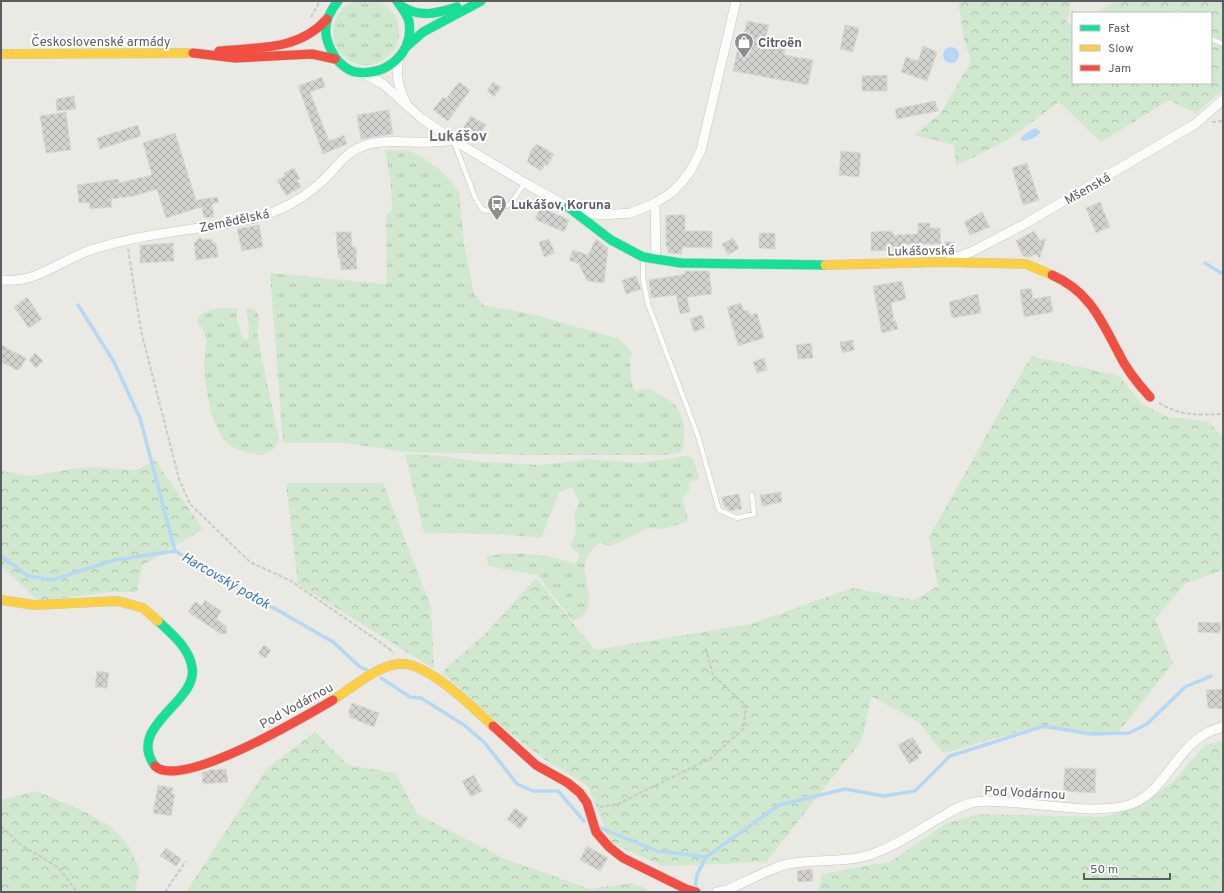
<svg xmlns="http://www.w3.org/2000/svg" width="1224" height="893" viewBox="0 0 1224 893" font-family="Overpass,sans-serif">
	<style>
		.grass { fill: url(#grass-tufts) }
		.forest { fill: url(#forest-crowns) }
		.water { fill: #b5d8f7 }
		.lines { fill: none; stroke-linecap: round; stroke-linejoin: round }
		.stream { stroke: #b5d8f7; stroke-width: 3.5 }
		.building { fill: url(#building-cross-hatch); stroke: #dad8d2 }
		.lane-casing { stroke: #c6c7c5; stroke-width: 5.5 }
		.street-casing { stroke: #c6c7c5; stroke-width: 10 }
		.fast-casing { stroke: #c7c8c7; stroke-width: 10 }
		.slow-casing { stroke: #c7c8c7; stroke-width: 10 }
		.jam-casing { stroke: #c7c8c7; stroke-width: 10 }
		.path { stroke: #c6ccc9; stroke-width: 2; stroke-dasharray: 4 2; stroke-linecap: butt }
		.lane { stroke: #fcfcfb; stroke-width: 4.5 }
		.street { stroke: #fcfcfb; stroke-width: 9 }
		.fast { stroke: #16e098; stroke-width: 9 }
		.slow { stroke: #ffcf43; stroke-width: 9 }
		.jam { stroke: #f24e42; stroke-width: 9 }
		.labels { text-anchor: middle; stroke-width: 4; stroke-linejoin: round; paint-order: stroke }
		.street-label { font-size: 13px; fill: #595d62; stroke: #fff }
		.poi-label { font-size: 13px; font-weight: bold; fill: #595d62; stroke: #fff; text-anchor: start }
		.water-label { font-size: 14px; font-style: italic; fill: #3873c0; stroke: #fff }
		.quarter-label { font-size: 15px; font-weight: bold; fill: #6a6f74; stroke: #fff }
	</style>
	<defs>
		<pattern id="grass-tufts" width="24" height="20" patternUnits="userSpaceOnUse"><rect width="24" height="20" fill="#d0e8ce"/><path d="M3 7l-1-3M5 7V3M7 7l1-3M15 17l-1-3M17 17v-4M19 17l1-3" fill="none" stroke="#acbfab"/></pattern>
		<pattern id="forest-crowns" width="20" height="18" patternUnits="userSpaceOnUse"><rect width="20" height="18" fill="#d0e8ce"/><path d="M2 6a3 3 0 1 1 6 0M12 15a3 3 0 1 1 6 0" fill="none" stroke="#acbfab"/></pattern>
		<pattern id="building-cross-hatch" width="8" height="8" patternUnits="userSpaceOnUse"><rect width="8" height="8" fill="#d3d2ce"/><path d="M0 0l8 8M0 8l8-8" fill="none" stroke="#aeaeab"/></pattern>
	</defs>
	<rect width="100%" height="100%" fill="#eae9e3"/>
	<g class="grass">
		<circle cx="366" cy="32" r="33"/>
		<path d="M385,150H408L422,157L441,171L453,184L459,192L464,243L474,294L484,306L528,313L619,339L632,353C628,365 630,380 635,391L650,389C657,395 668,398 674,404C685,416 688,439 680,452L666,455H532L407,452L345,443H283L270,273L385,284L387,281L386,216L392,209L391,184Z"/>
		<path d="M238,308L236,316L243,339L248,340L249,327L246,308C262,307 260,322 257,333L279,440L274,449L263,455C250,453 235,451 226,442C211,427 205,386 204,365C204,356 209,340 204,332C202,328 199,325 197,321C202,305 225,309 238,308Z"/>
		<path d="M405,454L440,456L483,462L543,465L589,459L639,463L685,456L693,458L699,479L690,482L689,491L682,498L688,520L686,522L663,529L648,528L611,546L599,543C594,548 588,553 586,560C579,580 604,610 573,621L537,575L488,566L487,556C516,551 547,554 575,564L580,555L570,546L576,533L574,514L579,502L572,487L559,493L541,538L499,534L424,533Z"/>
	</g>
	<g class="forest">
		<path d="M958,1H1072L1066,23L1073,25V83H1211V13H1096L1116,1H1223V90L1196,113L1169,100L1101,142L1059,102L1009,139L956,166L954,145L914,135L941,113L971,61L964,40Z"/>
		<path d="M1031,356L1119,376L1142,404L1168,417L1209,422L1223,437V570L1186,583L1155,619L1173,663L1116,735L1031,728L943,753L919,722L871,696L862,740L766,862L663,866L611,843L588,786L544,759L506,730L442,672L486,633L536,578L595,650L751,624L853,588L914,600L938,586L929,537Z"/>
		<path d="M155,460L203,529L142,566L137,592H110L39,601L1,566V471L31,476L86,467L137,470Z"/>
		<path d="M286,483H383L431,607L434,669L298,584Z"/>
		<path d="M315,732L348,765L395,773L417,814L505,859L590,889L631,883L653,892H186L267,768Z"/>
		<path d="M1223,741V892H818L822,874L890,862L947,823L979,814L1104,817L1140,805L1173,782L1205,745Z"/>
		<path d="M36,791L81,810L113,828L129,847L140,870L135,892H1V800Z"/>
	</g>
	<g class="water">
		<circle cx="951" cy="55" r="8"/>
		<path d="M1035,128L1041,132L1034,138L1025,141L1021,140L1022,136Z"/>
	</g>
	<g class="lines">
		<g class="stream">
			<path d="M1205,263L1223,274"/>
			<path d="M78,305L114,362L140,418L175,551"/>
			<path d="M1,556L28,576L52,580L115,560L175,551L333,642L360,667L370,671"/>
			<path d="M381,678L410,697L421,698L464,725L485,743L517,784L533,791H558L584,821"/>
			<path d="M598,827L657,851L706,857L779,805L845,789L884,796L915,791L950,756L1044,726L1091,734L1129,733L1147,724L1185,687L1211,676"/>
			<path d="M695,889L697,875L706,857"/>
		</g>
	</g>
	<g class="building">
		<path d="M747,21L769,25L766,36L787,39L784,55L813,60L808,85L733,71L738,47L741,48Z"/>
		<path d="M845,25L859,28L853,52L840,49Z"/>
		<path d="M923,46L937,52L927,81L901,72L906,57L918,61Z"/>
		<path d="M887,75V91H862V76Z"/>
		<path d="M322,77L325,87L310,92L329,141L344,135L347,144L323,154L298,86Z"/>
		<path d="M459,82L470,90L448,121L433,110L443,97L446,99Z"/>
		<path d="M493,82L501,87L494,97L487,91Z"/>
		<path d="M74,96L76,109L57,111L56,99Z"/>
		<path d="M935,101L938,111L897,119L895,109Z"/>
		<path d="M389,110L393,134L361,139L357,115Z"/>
		<path d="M66,112L71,150L46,153L40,116Z"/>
		<path d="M471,116L486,125L477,139L462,130Z"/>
		<path d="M138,125L141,136L100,149L97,138Z"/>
		<path d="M175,133L196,200L217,197L219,202L212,204L214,217L204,218L202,207L166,218L157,189L134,196L111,199L112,207L90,209L89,202L79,203L77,185L118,179L119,183L152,175L143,143Z"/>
		<path d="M537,144L554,154L547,166L545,164L541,171L527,162L531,150Z"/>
		<path d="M841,151L861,153L859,177L839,175Z"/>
		<path d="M1027,163L1039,200L1023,205L1012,168Z"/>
		<path d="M294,168L300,179L297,180L301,187L286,196L277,180L285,176L284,173Z"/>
		<path d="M1100,202L1110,227L1096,233L1086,208Z"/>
		<path d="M541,207L569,220L564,232L535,219Z"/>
		<path d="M982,212L990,227L970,235L964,222Z"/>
		<path d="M666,215H685V231H712V248L682,247V254L668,253V247H666Z"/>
		<path d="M918,223H930V228H940L941,244H905L906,246L893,247L894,250L871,251V232L893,231V235L918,234Z"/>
		<path d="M259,225L263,247L242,251L237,229Z"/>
		<path d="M1034,231L1040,241L1046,238L1040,258L1036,254L1029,257L1023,256L1016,241Z"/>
		<path d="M336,232H351L352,247H356L357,269L341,270L340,258L338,257Z"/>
		<path d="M759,233H775V249L759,248Z"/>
		<path d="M200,237L202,240L212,239L213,244L216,243L218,257L196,260L194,243Z"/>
		<path d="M733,238L739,248L728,255L722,244Z"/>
		<path d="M549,239L555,253L544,257L539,242Z"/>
		<path d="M596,239L608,248L604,283L587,281L579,264L569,260L573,250L588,255Z"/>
		<path d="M944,242H954V252L944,251Z"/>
		<path d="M173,243L174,261L140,263V245Z"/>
		<path d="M685,271H709L712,294L687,297L690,312L680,314L676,295L651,298L649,280L685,274Z"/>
		<path d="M636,276L641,289L626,294L622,280Z"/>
		<path d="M902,281L906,299L891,303L894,321H896L898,329L882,333L873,286Z"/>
		<path d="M1031,288L1033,299L1050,296L1053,312L1024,317L1020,290Z"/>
		<path d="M978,294L981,313L952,318L949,302Z"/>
		<path d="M27,297L42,319L29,328L14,307Z"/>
		<path d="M741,303L744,311L748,310L750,315L757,313L764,338L738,346L727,307Z"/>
		<path d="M702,315L705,328L694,332L690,319Z"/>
		<path d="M853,340L854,350L842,353L840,342Z"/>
		<path d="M811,343L813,358L798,359L796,345Z"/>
		<path d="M1,345L26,358L21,368L17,370L1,362Z"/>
		<path d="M35,353L43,361L36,368L29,360Z"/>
		<path d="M764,358L767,370L757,373L753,362Z"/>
		<path d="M781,492L782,502L762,506L760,495Z"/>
		<path d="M739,494L742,509L730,511L724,506L722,497Z"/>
		<path d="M205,600L221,611L216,619L226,626L227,633L221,634L188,612L195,602L202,606Z"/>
		<path d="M1198,622L1221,623L1220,633L1198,632Z"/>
		<path d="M264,645L271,650L266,658L258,654Z"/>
		<path d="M97,671L109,673L107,688L95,687Z"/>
		<path d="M1223,689V709L1208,708L1206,690Z"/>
		<path d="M352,703L379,713L374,727L349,717L350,714L348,713Z"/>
		<path d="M913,737L922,753L917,755L919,758L909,764L898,745Z"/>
		<path d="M1065,768L1096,769L1095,793L1063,791Z"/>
		<path d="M226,769L228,782L203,784L202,773L210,770Z"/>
		<path d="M474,775L482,791L471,797L462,781Z"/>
		<path d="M158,785L173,788L172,794H175L171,816L153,813Z"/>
		<path d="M515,808L528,818L520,829L507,819Z"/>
		<path d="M587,846L608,858L600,871L580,860Z"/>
		<path d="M166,848L181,859L176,866L160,856Z"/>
		<path d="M812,869L813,881L798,882L797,871Z"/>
	</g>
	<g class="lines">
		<defs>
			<g id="lane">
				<path d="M1177,13H1178"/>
				<path d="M1211,39L1223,44"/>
				<path d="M454,142L476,200L483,210L496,212L510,204L525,183"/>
				<path d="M643,259V279L648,304L698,436L719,510L737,518L754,514L752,495"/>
			</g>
			<g id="street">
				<path d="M399,59C395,76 399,88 406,103"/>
				<path d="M365,74L383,84L421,118L453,140L525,183L568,207L588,213L602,215L631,213L655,203L671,193L682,182L691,170L701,150L736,1"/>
				<path d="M655,203L656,259"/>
				<path d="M950,260L973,251L1023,225L1195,124L1223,100"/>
				<path d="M1,280C39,283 58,261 91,250C130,237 172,232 212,226C235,222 259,219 280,209C294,203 308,194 320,183C334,171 345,152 363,146C389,136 424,147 453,140"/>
				<path d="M717,892L727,890C744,883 772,867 788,864C817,858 847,864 875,853C897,845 916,832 936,820C947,814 958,806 971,803C982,800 993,801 1004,802C1039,803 1092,814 1125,806C1169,796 1174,738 1223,727"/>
			</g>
			<g id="fast">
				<path d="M338,1C322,21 322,36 335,57C339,63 348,71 356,72C386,77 414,53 409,22C408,15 401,7 397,1"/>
				<path d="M403,7C421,18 438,13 457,7"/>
				<path d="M407,46L423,32L481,1"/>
				<path d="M568,207L611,240L643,257L681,263L825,265"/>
				<path d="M155,766C125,726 199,702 192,667C189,648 172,634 158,621"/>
			</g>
			<g id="slow">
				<path d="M1,54L193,53"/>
				<path d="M825,265L943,262L1026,264L1052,275"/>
				<path d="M1,600L35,605L118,601L143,608L158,621"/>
				<path d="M333,700C353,687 374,668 397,664C425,659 473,708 493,726"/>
			</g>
			<g id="jam">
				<path d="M219,51C259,47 298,51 327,19"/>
				<path d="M193,53L235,58L312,54L335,59"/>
				<path d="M1052,275C1089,291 1101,320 1118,352C1126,369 1137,383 1150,397"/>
				<path d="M493,726L536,765L568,783L580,793L587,803L596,832L609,847L623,858L686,889L696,892"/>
				<path d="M155,766C180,791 306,716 333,700"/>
			</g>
		</defs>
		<use href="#lane" class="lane-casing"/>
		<use href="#street" class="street-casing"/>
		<use href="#fast" class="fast-casing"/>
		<use href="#slow" class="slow-casing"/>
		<use href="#jam" class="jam-casing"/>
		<g class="path">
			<path d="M311,17L320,1"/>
			<path d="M1212,122L1223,121"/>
			<path d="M128,249L141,331L179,479L190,504L250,562L291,581L387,647L394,653"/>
			<path d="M1159,403C1181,416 1198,415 1223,414"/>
			<path d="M600,807L618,804L711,758L743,729L746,706L713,675L705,646"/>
			<path d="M1,826L20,844L59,868L77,892"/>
			<path d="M165,892L186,861"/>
		</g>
		<use href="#lane" class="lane"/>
		<use href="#street" class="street"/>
		<use href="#fast" class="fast"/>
		<use href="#slow" class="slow"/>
		<use href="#jam" class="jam"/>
	</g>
	<defs>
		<symbol id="shop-pin" viewBox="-11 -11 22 30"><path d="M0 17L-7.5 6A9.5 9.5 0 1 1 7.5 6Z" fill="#8c8e8f" stroke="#fff"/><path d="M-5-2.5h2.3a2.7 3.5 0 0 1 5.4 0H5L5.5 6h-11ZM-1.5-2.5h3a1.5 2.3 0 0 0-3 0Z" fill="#fff"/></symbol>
		<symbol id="bus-pin" viewBox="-11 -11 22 30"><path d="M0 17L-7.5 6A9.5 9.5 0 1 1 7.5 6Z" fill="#8c8e8f" stroke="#fff"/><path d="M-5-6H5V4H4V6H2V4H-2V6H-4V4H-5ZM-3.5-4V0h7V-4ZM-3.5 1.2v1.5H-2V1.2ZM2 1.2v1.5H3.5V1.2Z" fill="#fff"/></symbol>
	</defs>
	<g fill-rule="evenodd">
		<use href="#shop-pin" x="733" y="31" width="22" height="30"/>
		<use href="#bus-pin" x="486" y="193" width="22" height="30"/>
	</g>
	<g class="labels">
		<g class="street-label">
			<text x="101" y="46">Československé armády</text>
			<text transform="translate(1087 188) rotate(-30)" y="5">Mšenská</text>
			<text transform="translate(234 220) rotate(-12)" y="5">Zemědělská</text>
			<text transform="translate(921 250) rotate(-1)" y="5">Lukášovská</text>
			<text transform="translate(296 705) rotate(-29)" y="5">Pod Vodárnou</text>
			<text transform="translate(1025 792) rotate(3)" y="5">Pod Vodárnou</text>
		</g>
		<g class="poi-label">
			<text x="758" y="47">Citroën</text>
			<text x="511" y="209">Lukášov, Koruna</text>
		</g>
		<g class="water-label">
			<text transform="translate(226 580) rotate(30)" y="5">Harcovský potok</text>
		</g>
		<g class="quarter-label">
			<text x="458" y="141">Lukášov</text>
		</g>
	</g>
	<rect width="1224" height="893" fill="none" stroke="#595d62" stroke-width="4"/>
	<rect x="1072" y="12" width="140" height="72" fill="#ffffff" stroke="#bdbec0"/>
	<rect x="1080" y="25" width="20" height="6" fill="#16e098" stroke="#bdbec0"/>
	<text x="1108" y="32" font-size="12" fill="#595d62">Fast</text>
	<rect x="1080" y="45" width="20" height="6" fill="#ffcf43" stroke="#bdbec0"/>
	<text x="1108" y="52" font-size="12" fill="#595d62">Slow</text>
	<rect x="1080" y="65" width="20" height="6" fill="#f24e42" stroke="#bdbec0"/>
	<text x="1108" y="72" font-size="12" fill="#595d62">Jam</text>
	<path d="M1084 873v6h86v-6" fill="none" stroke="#595d62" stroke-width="2"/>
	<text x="1090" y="873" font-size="12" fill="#595d62" stroke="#ffffff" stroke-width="3" paint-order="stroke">50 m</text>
</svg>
